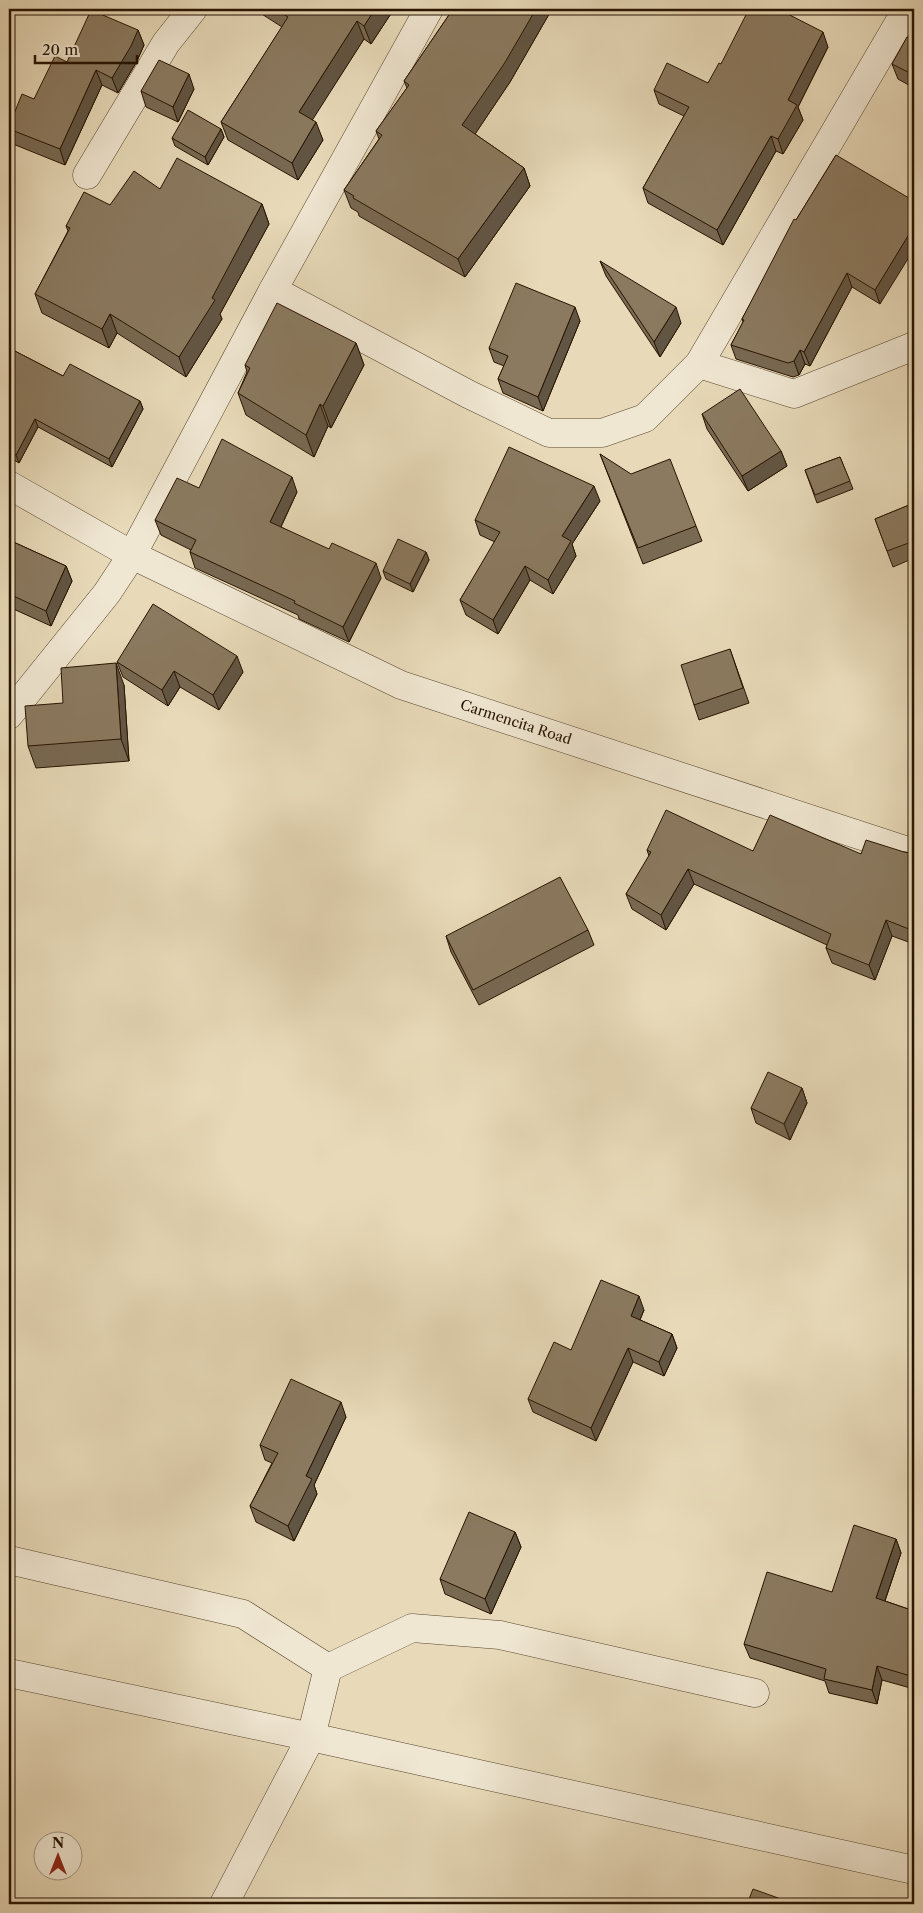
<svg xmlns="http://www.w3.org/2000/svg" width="923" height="1913" viewBox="0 0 923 1913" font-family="'Libre Caslon Text',serif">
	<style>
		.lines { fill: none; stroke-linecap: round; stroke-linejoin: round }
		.street-casing { stroke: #57452e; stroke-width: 29 }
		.street { stroke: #f0e7d2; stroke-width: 28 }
		.wall { fill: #786953; stroke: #271300 }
		.shaded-wall { fill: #615543; stroke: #271300 }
		.building { fill: #8b7a60; stroke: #271300 }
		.labels { text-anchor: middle; stroke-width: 4; stroke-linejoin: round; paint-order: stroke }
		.street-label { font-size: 14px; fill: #271300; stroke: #f0e7d2 }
	</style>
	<rect width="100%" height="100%" fill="#e8dab9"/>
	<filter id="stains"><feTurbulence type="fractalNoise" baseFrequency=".004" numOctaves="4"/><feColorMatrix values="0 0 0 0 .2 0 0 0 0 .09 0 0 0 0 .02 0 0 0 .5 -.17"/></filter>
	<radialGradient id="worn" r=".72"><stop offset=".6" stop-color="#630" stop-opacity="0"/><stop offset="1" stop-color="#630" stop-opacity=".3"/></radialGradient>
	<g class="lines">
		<defs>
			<g id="street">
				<path d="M87,175L166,43L193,9"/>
				<path d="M273,290L468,394L549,433H602L645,418L699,364L907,9"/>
				<path d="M699,364L794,394L914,346"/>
				<path d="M9,485L132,555L401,685L914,853"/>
				<path d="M9,715L107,593L132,555L273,290L429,9"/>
				<path d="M9,1560L243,1614L328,1668L311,1737L914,1870"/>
				<path d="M328,1668L412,1628L500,1635L755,1693"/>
				<path d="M9,1673L311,1737L224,1904"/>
			</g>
		</defs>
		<use href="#street" class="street-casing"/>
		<use href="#street" class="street"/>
	</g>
	<g class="wall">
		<path d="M254,9H394L371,44L364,39L312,119L323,140L298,180L228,140L221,122L282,27Z"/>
		<path d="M453,9H552L510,82L475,134L524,168L530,186L465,277L359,216L358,212L351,208L344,190L379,139L376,131L407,88L404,81Z"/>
		<path d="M138,30L144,45L137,61L118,93L102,85L65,165L13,144L9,131V126L34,99L67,62Z"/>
		<path d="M914,41V88L898,79L892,64Z"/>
		<path d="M828,47L798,107L803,120L783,154L776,151L723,245L648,203L643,188L684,116L659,104L654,90L708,83L721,64Z"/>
		<path d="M194,89L178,122L146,107L141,91Z"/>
		<path d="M221,129L224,137L208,165L175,146L172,138Z"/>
		<path d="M836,155L880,304L852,287L810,366L805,364L799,375L793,377L736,359L731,345L743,322L742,319L796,220Z"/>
		<path d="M160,189L262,204L269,224L220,314L222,319L186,377L117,333L109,348L42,313L35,294L68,231L66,226L110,205Z"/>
		<path d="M600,261L681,323L660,357L606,276Z"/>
		<path d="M580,321L543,411L503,393L498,379L504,366L494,362L489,348Z"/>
		<path d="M356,343L364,365L331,428L328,426L314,457L246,415L238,393L247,372L245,365Z"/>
		<path d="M9,348L63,376L140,401L143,409L112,467L38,427L19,463L9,457Z"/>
		<path d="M702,414L781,451L787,466L748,491L707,429Z"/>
		<path d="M600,454L696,526L702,541L643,564Z"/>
		<path d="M840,457L853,489L817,503L805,470Z"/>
		<path d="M199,488L297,492L281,527L381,578L349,642L299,619L298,615L195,568L190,552L191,550L161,535L155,520Z"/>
		<path d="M600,501L572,544L576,556L553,594L530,580L498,634L466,615L460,600L495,542L480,535L475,520Z"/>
		<path d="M914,503V558L893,567L875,519Z"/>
		<path d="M9,540L66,566L72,581L51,626L9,607Z"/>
		<path d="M426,552L429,560L413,592L386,579L383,571Z"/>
		<path d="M730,649L749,703L699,720L694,705Z"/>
		<path d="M117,662L243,672L219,710L180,687L168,706L123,677Z"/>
		<path d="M124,685L129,761L36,768L28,746Z"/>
		<path d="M647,850L753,851L861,854L904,852L911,853L914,851V944L892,936L875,980L832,963L826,948L827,945L694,884L666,930L632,909L626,894L649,856Z"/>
		<path d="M588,930L594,945L479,1005L451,952L446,936Z"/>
		<path d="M802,1088L807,1103L790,1140L756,1123L751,1108Z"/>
		<path d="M644,1310L640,1320L672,1334L677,1348L664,1376L633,1362L596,1441L533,1412L528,1399L571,1350Z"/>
		<path d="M346,1417L314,1485L317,1494L294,1541L256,1522L250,1506L272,1463L265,1460L260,1445Z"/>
		<path d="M515,1532L521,1547L491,1614L445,1594L440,1579Z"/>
		<path d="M896,1539L901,1553L885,1601L914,1611V1689L882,1680L877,1704L829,1693L825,1681L750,1658L744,1644L832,1592Z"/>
	</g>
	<g class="shaded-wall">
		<path d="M375,9H394L371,44L364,26Z"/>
		<path d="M536,9H552L510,82L469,143L462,125Z"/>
		<path d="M357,21L364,39L306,130L299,112Z"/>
		<path d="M138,30L144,45L137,61L118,93L112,78Z"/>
		<path d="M823,32L828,47L798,107L803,120L783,154L778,139L788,100Z"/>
		<path d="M96,70L102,85L65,165L60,149Z"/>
		<path d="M189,74L194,89L178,122L173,107Z"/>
		<path d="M316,122L323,140L298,180L292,163Z"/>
		<path d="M221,129L224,137L208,165L205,157Z"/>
		<path d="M771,136L776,151L723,245L717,230Z"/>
		<path d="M524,168L530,186L465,277L458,259Z"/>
		<path d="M262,204L269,224L220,314L222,319L186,377L179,357Z"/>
		<path d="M914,226V249L880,304L875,290Z"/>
		<path d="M847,273L852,287L810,366L804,352Z"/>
		<path d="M575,307L580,321L543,411L538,397Z"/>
		<path d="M676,307L681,323L660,357L654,342Z"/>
		<path d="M110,314L117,333L109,348L102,329Z"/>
		<path d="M356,343L364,365L331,428L323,406Z"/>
		<path d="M800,350L805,364L799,375L794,361Z"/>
		<path d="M140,401L143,409L112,467L109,459Z"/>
		<path d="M320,404L328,426L314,457L306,435Z"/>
		<path d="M35,419L38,427L19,463L16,455Z"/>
		<path d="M781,451L787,466L748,491L742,476Z"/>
		<path d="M292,477L297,492L276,537L270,522Z"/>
		<path d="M594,486L600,501L572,544L576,556L553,594L548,580L562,536Z"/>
		<path d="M426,552L429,560L413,592L410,584Z"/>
		<path d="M376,563L381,578L349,642L343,627Z"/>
		<path d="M66,566L72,581L51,626L46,611Z"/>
		<path d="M525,566L530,580L498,634L493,620Z"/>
		<path d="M237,656L243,672L219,710L213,695Z"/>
		<path d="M116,663L124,685L129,761L121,739Z"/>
		<path d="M174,671L180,687L168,706L162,690Z"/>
		<path d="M688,869L694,884L666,930L661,915Z"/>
		<path d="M886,920L892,936L875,980L869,965Z"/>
		<path d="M802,1088L807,1103L790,1140L784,1124Z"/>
		<path d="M639,1296L644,1310L636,1329L631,1316Z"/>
		<path d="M672,1334L677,1348L664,1376L659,1362Z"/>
		<path d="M628,1348L633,1362L596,1441L591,1428Z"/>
		<path d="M341,1402L346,1417L314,1485L317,1494L294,1541L288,1526L306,1476Z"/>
		<path d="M515,1532L521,1547L491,1614L485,1599Z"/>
		<path d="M896,1539L901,1553L881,1612L876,1598Z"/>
		<path d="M877,1666L882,1680L877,1704L872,1690Z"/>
	</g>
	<g class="building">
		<path d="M275,9H375L364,26L357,21L299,112L316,122L292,163L221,122L288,17Z"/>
		<path d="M453,9H536L504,64L462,125L524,168L458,259L353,198L354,196L344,190L382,135L376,131L409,85L404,81Z"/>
		<path d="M749,9H778L823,32L788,100L797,105L778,139L771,136L717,230L643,188L689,107L654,90L667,63L708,83L719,63L721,64Z"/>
		<path d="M91,10L138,30L131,46L112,78L96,70L60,149L9,129V126L22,94L34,99L55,56L67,62Z"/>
		<path d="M907,37L914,41V75L892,64Z"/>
		<path d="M159,60L189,74L173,107L141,91Z"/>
		<path d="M188,110L221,129L205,157L172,138Z"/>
		<path d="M836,155L914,201V226L875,290L847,273L804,352L800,350L794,361L788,363L731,345L744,320L742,319L794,219L796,220Z"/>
		<path d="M177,158L262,204L212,298L215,300L179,357L110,314L102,329L35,294L70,228L66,226L84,192L110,205L134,171L160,189Z"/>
		<path d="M600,261L676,307L654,342Z"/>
		<path d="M516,283L575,307L538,397L498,379L508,356L489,348Z"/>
		<path d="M277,303L356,343L323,406L320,404L306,435L238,393L250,368L245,365Z"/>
		<path d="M9,348L63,376L70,364L140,401L109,459L35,419L16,455L9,451V384L11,380L9,378Z"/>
		<path d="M740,389L781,451L742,476L702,414Z"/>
		<path d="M222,439L292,477L270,522L329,549L332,543L376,563L343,627L294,603L295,601L190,552L196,540L155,520L177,478L199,488Z"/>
		<path d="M509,447L594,486L562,536L571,541L548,580L525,566L493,620L460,600L500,532L475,520Z"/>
		<path d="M600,454L631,474L670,459L696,526L638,548Z"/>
		<path d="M840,457L850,481L815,495L805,470Z"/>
		<path d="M914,503V541L887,551L875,519Z"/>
		<path d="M398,539L426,552L410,584L383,571Z"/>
		<path d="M9,540L66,566L46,611L9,594Z"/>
		<path d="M153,604L237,656L213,695L174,671L162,690L117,662Z"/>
		<path d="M730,649L743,688L694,705L681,665Z"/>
		<path d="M116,663L121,739L28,746L25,706L63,703L61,668Z"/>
		<path d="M666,810L753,851L770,815L861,854L866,840L904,852L911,853L914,851V931L886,920L869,965L826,948L831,934L688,869L661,915L626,894L651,852L647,850Z"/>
		<path d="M560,877L588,930L473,990L446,936Z"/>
		<path d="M768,1072L802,1088L784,1124L751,1108Z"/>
		<path d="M601,1280L639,1296L631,1316L672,1334L659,1362L628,1348L591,1428L528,1399L554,1342L571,1350Z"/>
		<path d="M291,1379L341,1402L306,1476L312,1479L288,1526L250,1506L278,1453L260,1445Z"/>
		<path d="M469,1512L515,1532L485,1599L440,1579Z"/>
		<path d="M854,1525L896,1539L876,1598L914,1611V1677L877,1666L872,1690L824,1679L826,1669L744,1644L767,1572L832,1592Z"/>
		<path d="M753,1889L795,1904H747Z"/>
	</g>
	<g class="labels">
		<g class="street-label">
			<text transform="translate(516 722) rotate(18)" y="5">Carmencita Road</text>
		</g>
	</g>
	<rect width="923" height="1913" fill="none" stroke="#e8dab9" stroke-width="30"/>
	<rect x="10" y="10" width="903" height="1893" fill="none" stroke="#271300" stroke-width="2.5"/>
	<rect x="15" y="15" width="893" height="1883" fill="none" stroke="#271300"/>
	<g transform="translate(58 1856)"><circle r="24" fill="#f0e7d2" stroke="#a0927e"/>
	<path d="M0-4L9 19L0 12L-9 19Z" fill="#8f2418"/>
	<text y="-8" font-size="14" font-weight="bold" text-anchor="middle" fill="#271300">N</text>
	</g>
	<path d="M35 55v8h102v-8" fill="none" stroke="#271300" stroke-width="2.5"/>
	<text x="42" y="55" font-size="15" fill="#271300" stroke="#f0e7d2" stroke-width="4" paint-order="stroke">20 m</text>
	<rect width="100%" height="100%" filter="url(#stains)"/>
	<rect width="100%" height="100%" fill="url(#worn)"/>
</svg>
